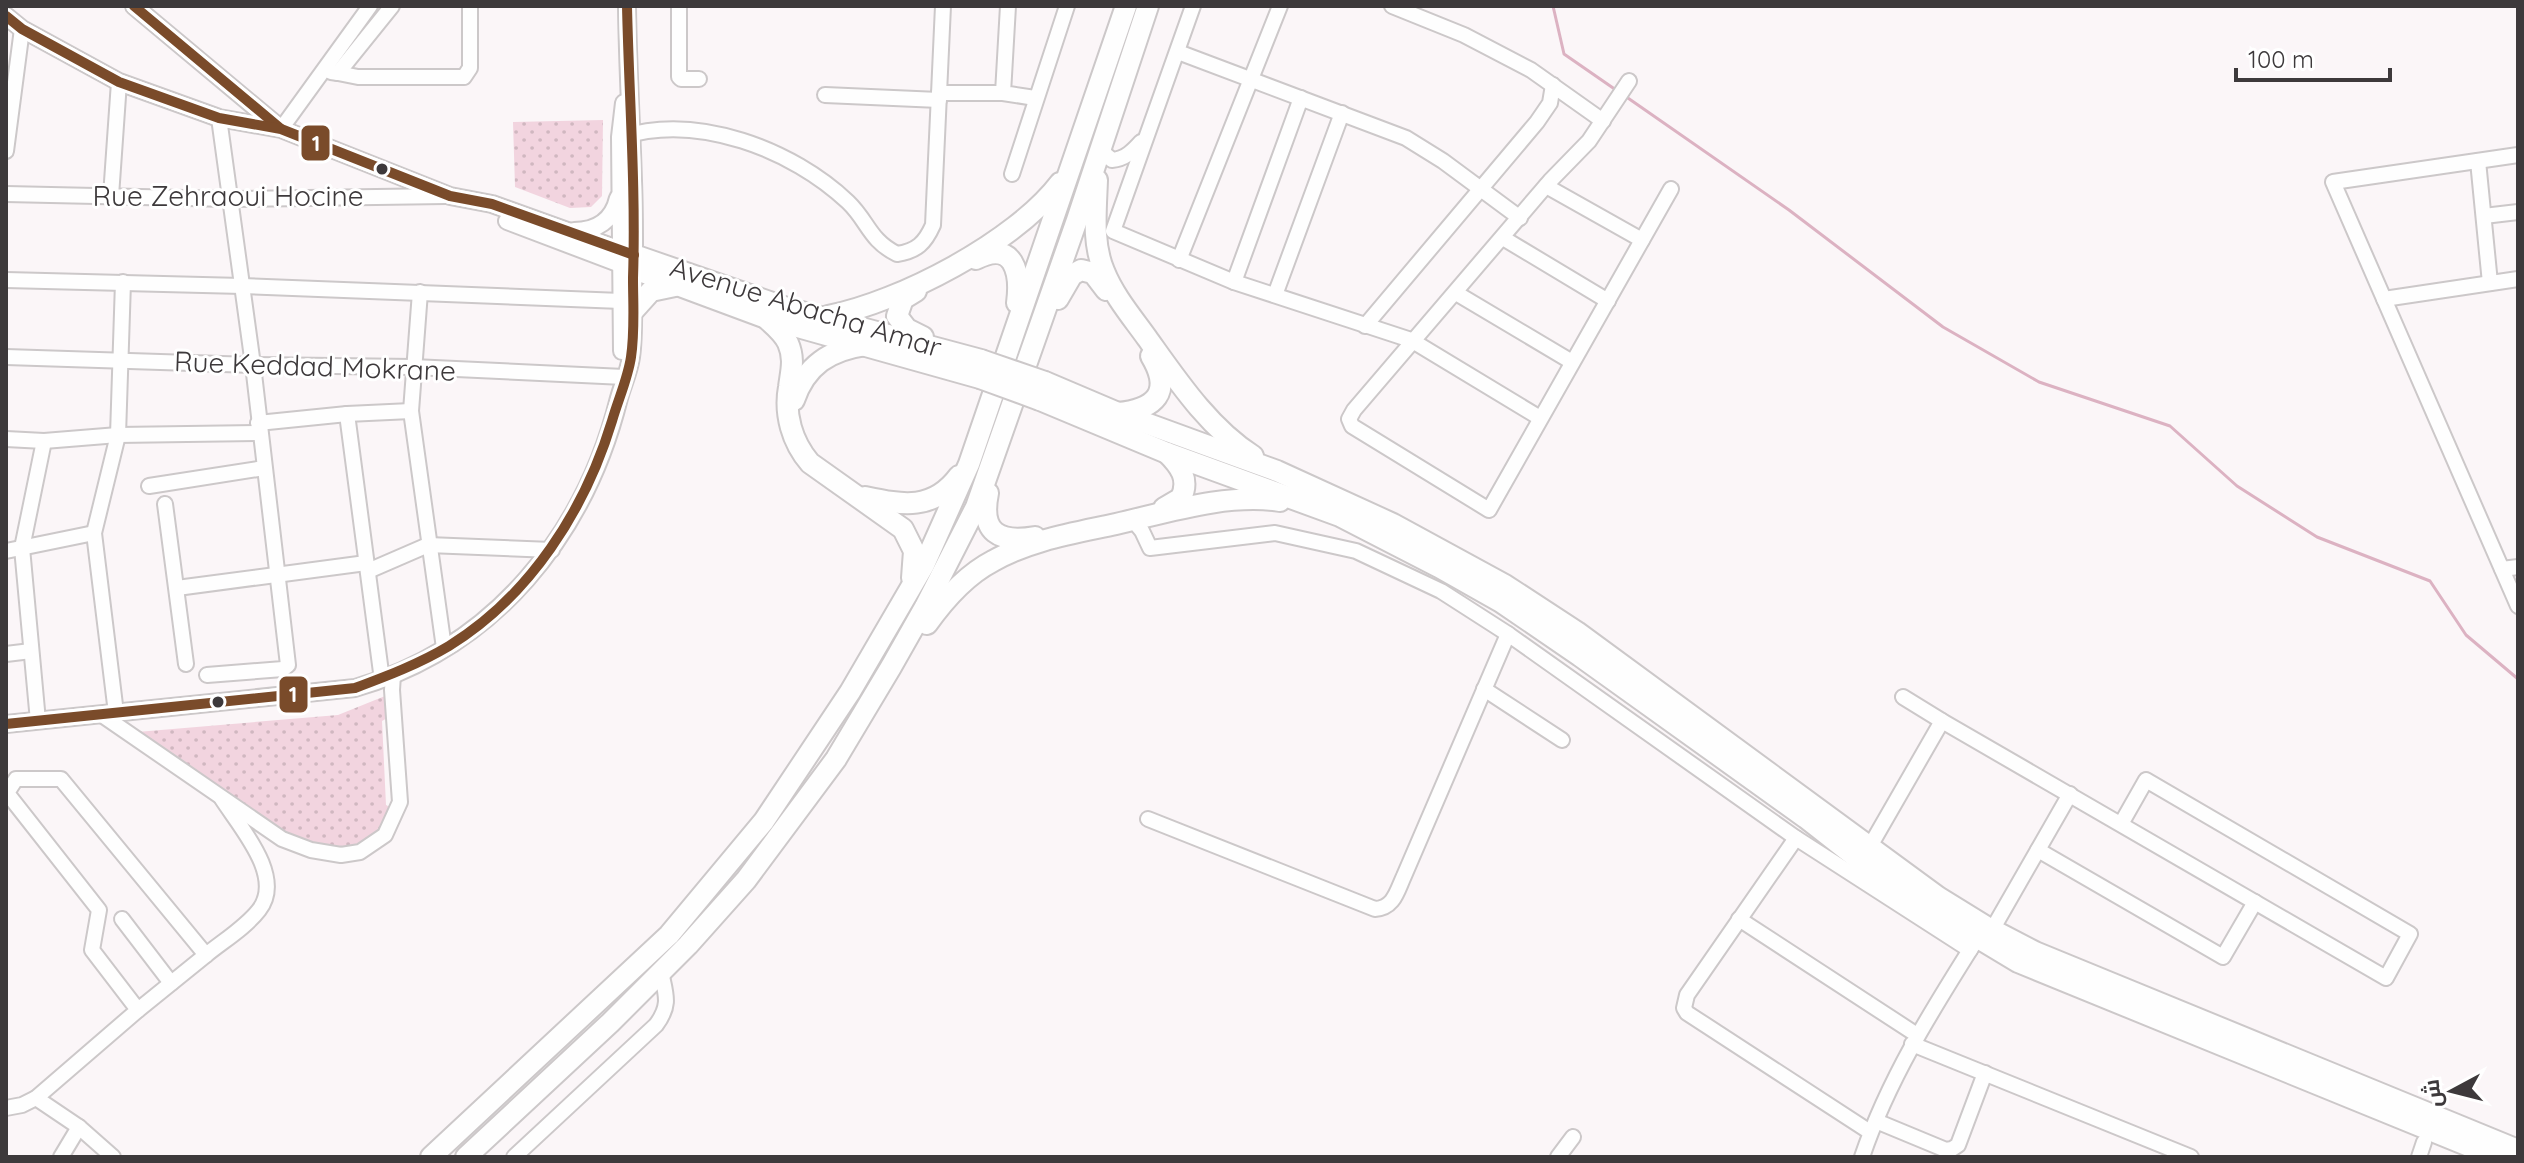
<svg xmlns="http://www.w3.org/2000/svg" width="2524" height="1163" viewBox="0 0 2524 1163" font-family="Quicksand,Cairo,sans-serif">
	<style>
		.park { fill: url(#park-dots) }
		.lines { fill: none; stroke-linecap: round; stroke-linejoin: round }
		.stream { stroke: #dcb2c2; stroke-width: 3 }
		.minor-casing { stroke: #ccc8c9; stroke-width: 18 }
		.major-casing { stroke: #ccc8c9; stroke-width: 20 }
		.highway-casing { stroke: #ccc8c9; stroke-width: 24 }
		.minor { stroke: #fefefe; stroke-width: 14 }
		.major { stroke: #fefefe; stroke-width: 16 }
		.highway { stroke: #fefefe; stroke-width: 20 }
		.highway-bridge-casing { stroke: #ccc8c9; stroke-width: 24; stroke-linecap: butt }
		.highway-bridge { stroke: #fefefe; stroke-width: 20 }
		.bus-1-casing { stroke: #fff; stroke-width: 16 }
		.bus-1 { stroke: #7a4b2a; stroke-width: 10 }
		.bus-dot { fill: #3d393b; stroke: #fff; stroke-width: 3 }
		.labels { text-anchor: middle; stroke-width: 6; stroke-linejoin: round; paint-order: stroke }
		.street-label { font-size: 28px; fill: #3d393b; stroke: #fff }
		.line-badge { stroke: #fff; stroke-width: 3 }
		.badge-label { font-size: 22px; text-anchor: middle; font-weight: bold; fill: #fff }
	</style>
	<defs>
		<pattern id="park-dots" width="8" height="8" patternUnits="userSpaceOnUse" patternTransform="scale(2)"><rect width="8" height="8" fill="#f2d4df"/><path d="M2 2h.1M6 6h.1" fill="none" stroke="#d0b7c0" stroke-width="1.8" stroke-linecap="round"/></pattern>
	</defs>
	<rect width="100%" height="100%" fill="#fbf6f8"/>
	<g class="park">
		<path d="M603,120L602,196L591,207L570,208L515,187L513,122Z"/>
		<path d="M385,696L389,717L382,721L386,805L394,810L382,828L369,839L349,848L308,843L264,820L137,732L338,715Z"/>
	</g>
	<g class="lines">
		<g class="stream">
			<path d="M1553,6L1564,54L1616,90"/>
			<path d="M1625,96L1789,210L1943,327L2039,382L2170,426L2237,486L2317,537L2430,581L2466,635L2518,679"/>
		</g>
		<defs>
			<g id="minor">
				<path d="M679,6V77L681,79H699"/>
				<path d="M1008,6L1003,93L1035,98"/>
				<path d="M1193,6L1113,231L1234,282L1411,340L1540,418"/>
				<path d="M1392,6L1464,35L1531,70L1603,121"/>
				<path d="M1178,52L1406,138L1443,161L1520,218"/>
				<path d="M331,72L338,73L392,6"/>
				<path d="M338,73L358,77H464L470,68V6"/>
				<path d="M1629,81L1589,141L1550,181L1354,410L1349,419L1352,426L1489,510L1671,189"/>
				<path d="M939,93H1003"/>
				<path d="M825,95L939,100"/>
				<path d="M281,129L370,6"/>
				<path d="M622,137C697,113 792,149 848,202C868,221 869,240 897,254C917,251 925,243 933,225L943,6"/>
				<path d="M1100,144L1106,155L1112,160C1125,159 1133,151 1141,142"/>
				<path d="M6,151L22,29"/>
				<path d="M2518,155L2333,182L2518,606"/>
				<path d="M2478,161L2490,283"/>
				<path d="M1012,174L1067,6"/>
				<path d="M1546,186L1642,240"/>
				<path d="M6,194L230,199L446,196"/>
				<path d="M111,196L119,82"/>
				<path d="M2484,216L2518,212"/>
				<path d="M1503,238L1608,301"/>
				<path d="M1179,260L1280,6"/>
				<path d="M6,280L242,286L621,301"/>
				<path d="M1234,282L1301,98"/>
				<path d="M420,292L411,411L444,648"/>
				<path d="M1456,293L1572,362"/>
				<path d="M1275,295L1342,113"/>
				<path d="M2384,299L2518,279"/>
				<path d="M1365,326L1537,122L1550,103L1553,85"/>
				<path d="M6,357L253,365L413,367L624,377"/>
				<path d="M347,414L382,680"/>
				<path d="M258,423L347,414L411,411"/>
				<path d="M6,439L44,441L118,435L260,433"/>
				<path d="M149,486L264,468"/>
				<path d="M165,504L186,664"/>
				<path d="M1133,520L1142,531L1150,548L1275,533L1356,551L1441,591L1508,634L1796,838L1970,950"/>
				<path d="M6,551L94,533"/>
				<path d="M2502,569L2518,567"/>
				<path d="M368,571L428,545L552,550"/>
				<path d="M177,588L366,563"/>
				<path d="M6,654L31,651"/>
				<path d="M207,675L283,669L288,665L253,365L219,118"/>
				<path d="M1484,689L1562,740"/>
				<path d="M1903,697L1942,721L2386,978L2410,934L2146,780L2121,824"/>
				<path d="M116,713L94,533L118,435L123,282"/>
				<path d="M102,715L282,839L311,850L341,855L360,852L385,835L400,802L392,690L393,675"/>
				<path d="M38,721L22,548L44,441"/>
				<path d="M1148,819L1375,909C1394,908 1397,891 1404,876L1508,634"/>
				<path d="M1796,838L1687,995L1684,1008L1687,1013L1870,1132"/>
				<path d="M1869,848L1942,721"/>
				<path d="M2038,850L2223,957L2255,902"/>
				<path d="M122,919L171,983"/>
				<path d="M1739,919L1917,1035"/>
				<path d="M1992,930L2070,794"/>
				<path d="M138,1010L206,955"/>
				<path d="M1912,1044L2191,1157"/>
				<path d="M36,1098L79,1127L113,1157"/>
				<path d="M6,1108L22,1105L36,1098L138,1010L92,950L99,910L7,793L16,779H61L206,955C223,941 245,928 259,910C285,877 240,827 222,799"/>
				<path d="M1876,1121L1946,1150L1952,1149L1958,1145L1985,1073"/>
				<path d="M61,1157L79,1127"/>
				<path d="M514,1157L656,1025C671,1005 666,995 661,972"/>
				<path d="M1558,1157L1573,1137"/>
				<path d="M1862,1157C1888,1080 1932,1010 1975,942"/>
				<path d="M2419,1157L2424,1142"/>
			</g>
			<g id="major">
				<path d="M134,6L280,128"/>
				<path d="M6,16L22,29L119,82L219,118L281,129L450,196L492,204L634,255"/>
				<path d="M507,221L631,268"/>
				<path d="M574,231C597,231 613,220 618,198"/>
				<path d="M622,351L620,137L624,103"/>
				<path d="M6,724L355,688C494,648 585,535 619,398C623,384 629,371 631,357C634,336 633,313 633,291C637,196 628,101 627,6"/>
			</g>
			<g id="highway">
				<path d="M1097,180C1096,210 1092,243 1104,271C1114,296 1132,317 1147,338C1177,380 1209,428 1253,456"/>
				<path d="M634,255L787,308L981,360"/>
				<path d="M976,259C1014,239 1021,273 1017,303"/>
				<path d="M634,269L766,318L980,378"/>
				<path d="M916,291L903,299L897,316L907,329L923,337"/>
				<path d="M1058,299L1072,275L1081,270L1093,273L1106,290"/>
				<path d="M633,311L651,291L675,286"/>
				<path d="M828,316C900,302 1015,242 1060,183"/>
				<path d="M768,320C776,327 784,334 788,343C795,359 791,371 789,387C784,414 792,442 810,463L903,529L914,551L912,578"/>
				<path d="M1045,382L1118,413L1277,471L1393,524L1505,585L1577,632L1938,897L1985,926L2035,952L2518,1150"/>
				<path d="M794,400C806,365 830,350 865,345"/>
				<path d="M1040,400L1167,453L1340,516L1439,567L1501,602L1580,656L1806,818L1895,888L2018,962L2496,1157"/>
				<path d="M1118,413C1155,409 1173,393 1151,356"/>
				<path d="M988,493C980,533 999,543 1035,537"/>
				<path d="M865,497C903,505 933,511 959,476"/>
				<path d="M1164,508L1181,498C1190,479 1180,466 1167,453"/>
				<path d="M927,624C944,600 966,575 993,561C1030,540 1075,533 1116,524C1168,512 1227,493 1280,501"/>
				<path d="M431,1157L669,935L764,821L850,692L924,565L969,464L1126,6"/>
				<path d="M466,1157L610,1023L688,945L746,880L836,759L891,667L925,607L976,507L1077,220L1148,6"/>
			</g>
		</defs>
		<use href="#minor" class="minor-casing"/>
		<use href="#major" class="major-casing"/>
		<use href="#highway" class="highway-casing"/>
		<use href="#minor" class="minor"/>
		<use href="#major" class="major"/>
		<use href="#highway" class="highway"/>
		<defs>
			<g id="highway-bridge">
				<path d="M981,360L1045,382"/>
				<path d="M980,378L1040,400"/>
			</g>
		</defs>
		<use href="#highway-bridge" class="highway-bridge-casing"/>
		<use href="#highway-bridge" class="highway-bridge"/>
		<defs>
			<g id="bus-1">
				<path d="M134,6L280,128"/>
				<path d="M6,16L22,29L119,82L219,118L281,129L450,196L492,204L634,255"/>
				<path d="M6,724L355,688C387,676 419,664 449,646C530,596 585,510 612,421C618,400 628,378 631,357C635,331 633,304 633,278C636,187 629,97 627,6"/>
			</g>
		</defs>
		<use href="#bus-1" class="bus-1-casing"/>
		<use href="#bus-1" class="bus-1"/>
	</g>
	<g class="bus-dot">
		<circle cx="382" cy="169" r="7"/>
		<circle cx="218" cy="702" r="7"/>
	</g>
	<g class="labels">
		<g class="street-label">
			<text x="228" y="206">Rue Zehraoui Hocine</text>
			<text transform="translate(806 307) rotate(17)" y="10">Avenue Abacha Amar</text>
			<text transform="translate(315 366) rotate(2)" y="10">Rue Keddad Mokrane</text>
		</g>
	</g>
	<g class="line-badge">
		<rect x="300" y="124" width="31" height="38" rx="8" fill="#7a4b2a"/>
		<rect x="278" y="675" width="31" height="39" rx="8" fill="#7a4b2a"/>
	</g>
	<g class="badge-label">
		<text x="316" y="151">1</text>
		<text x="293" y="702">1</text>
	</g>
	<rect width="2524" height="1163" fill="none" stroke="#3d393b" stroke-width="16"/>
	<g transform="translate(2452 1091) rotate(263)" stroke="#ffffff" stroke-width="6" paint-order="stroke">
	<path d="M0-6L14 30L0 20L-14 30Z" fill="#3d393b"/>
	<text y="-12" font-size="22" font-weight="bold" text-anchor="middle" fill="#3d393b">ش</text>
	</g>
	<path d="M2236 68v12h154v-12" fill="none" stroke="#3d393b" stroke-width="4"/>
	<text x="2248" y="68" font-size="24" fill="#3d393b" stroke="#ffffff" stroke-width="6" paint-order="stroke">100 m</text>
</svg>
